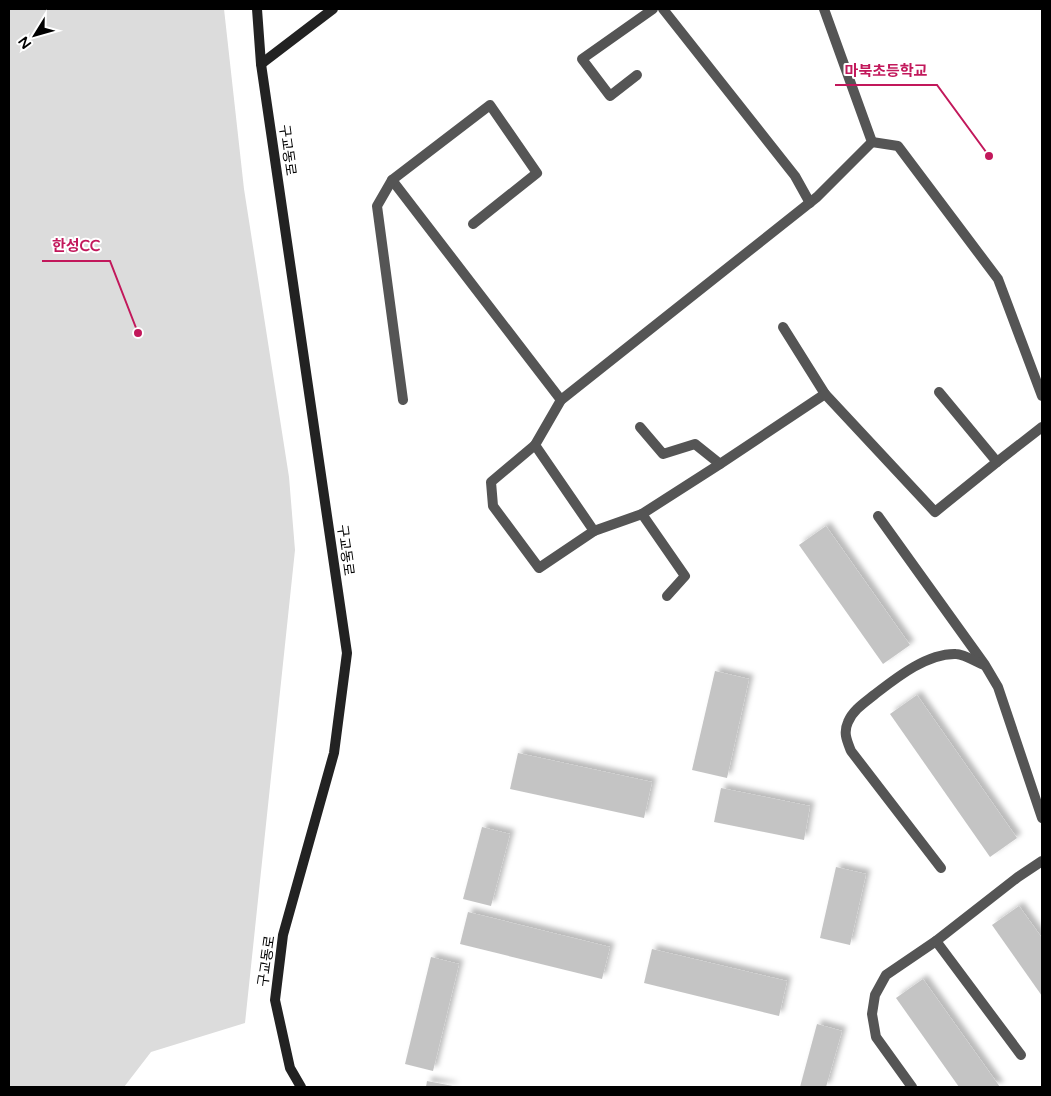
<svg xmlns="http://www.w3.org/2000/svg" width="1051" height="1096" viewBox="0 0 1051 1096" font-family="'Varela Round','Noto Sans KR',sans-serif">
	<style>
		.green { fill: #dcdcdc }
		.building { fill: #c4c4c4; filter: url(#shadow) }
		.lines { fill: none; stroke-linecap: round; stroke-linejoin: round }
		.lane { stroke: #555; stroke-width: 10 }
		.secondary { stroke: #222; stroke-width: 10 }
		.labels { text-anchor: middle; stroke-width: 4; stroke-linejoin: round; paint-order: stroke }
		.street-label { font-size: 14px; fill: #000; stroke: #fff }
		.leader { fill: none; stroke: #c2185b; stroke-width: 2 }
		.callout-dot { fill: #c2185b; stroke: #fff; stroke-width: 2 }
		.callout-label { font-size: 15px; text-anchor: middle; font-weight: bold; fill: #c2185b; stroke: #fff; stroke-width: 4; stroke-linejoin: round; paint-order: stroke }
	</style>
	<defs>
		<filter id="shadow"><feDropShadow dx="4.5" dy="-4.5" stdDeviation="2.5" flood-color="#0004"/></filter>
	</defs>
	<rect width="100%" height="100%" fill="#fff"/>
	<path class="green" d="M9,9H224L244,189L289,477L295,550L245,1023L151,1052L124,1087H9Z"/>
	<g class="building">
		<path d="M826,526L910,645L883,664L799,545Z"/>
		<path d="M715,671L749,679L727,778L692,770Z"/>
		<path d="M917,695L1017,838L990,857L890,714Z"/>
		<path d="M518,753L652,782L644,818L510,789Z"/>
		<path d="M721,788L810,806L804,840L714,822Z"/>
		<path d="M482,827L510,834L491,906L463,899Z"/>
		<path d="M836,867L866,874L850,945L820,938Z"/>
		<path d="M1019,906L1042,938V996L992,925Z"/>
		<path d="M468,912L610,947L602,979L460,944Z"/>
		<path d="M652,949L787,981L779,1016L644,983Z"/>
		<path d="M431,957L459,964L433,1071L405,1064Z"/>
		<path d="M923,979L1000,1087H959L896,998Z"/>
		<path d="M817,1024L842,1031L826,1087H800Z"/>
		<path d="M427,1081L453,1086V1087H426Z"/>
	</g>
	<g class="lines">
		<g class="lane">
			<path d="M663,9L795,176L810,203"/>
			<path d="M637,75L610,96L582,59L653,9"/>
			<path d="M872,142L898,146L998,279L1042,396"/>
			<path d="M392,180L561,400"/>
			<path d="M783,327L825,394"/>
			<path d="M939,392L997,462L1042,427"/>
			<path d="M403,400L377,206L392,180L490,105L537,173L473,224"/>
			<path d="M640,427L663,454L695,444L720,464"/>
			<path d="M535,445L491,482L493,506L539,568L594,531"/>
			<path d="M642,514L720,464L825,394L935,512L997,462"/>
			<path d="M878,516L985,665L998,687L1042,818"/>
			<path d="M667,596L685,576L642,514L594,531L535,445L561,400L817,197L872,142L824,9"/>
			<path d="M941,868L851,751C847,741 843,733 848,722C853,710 864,703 874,695C896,678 927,653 956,654C963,654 977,662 984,665"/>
			<path d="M936,941L1021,1055"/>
			<path d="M912,1087L876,1037L872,1014L875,995L886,975L936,941L1018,877L1042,861"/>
		</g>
		<g class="secondary">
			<path d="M257,9L261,64L347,653L334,753L283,935L275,1000L290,1068L301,1087"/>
			<path d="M261,64L333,9"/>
		</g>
	</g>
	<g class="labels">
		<g class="street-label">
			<text transform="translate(288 150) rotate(82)" y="5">구교동로</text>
			<text transform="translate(346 550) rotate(82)" y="5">구교동로</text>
			<text transform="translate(266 961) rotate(-82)" y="5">구교동로</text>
		</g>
	</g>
	<path class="leader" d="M989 156L937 85H835M138 333L110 261H42"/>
	<g class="callout-dot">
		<circle cx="989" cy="156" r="5"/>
		<circle cx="138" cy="333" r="5"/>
	</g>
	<g class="callout-label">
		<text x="886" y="76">마북초등학교</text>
		<text x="76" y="251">한성CC</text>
	</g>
	<rect width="1051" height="1096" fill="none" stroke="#000000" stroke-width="20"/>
	<g transform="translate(35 35) rotate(233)" stroke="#ffffff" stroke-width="4" paint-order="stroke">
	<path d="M0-4L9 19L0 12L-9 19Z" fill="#000000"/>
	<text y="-8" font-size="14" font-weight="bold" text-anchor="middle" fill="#000000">N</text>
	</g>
</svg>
